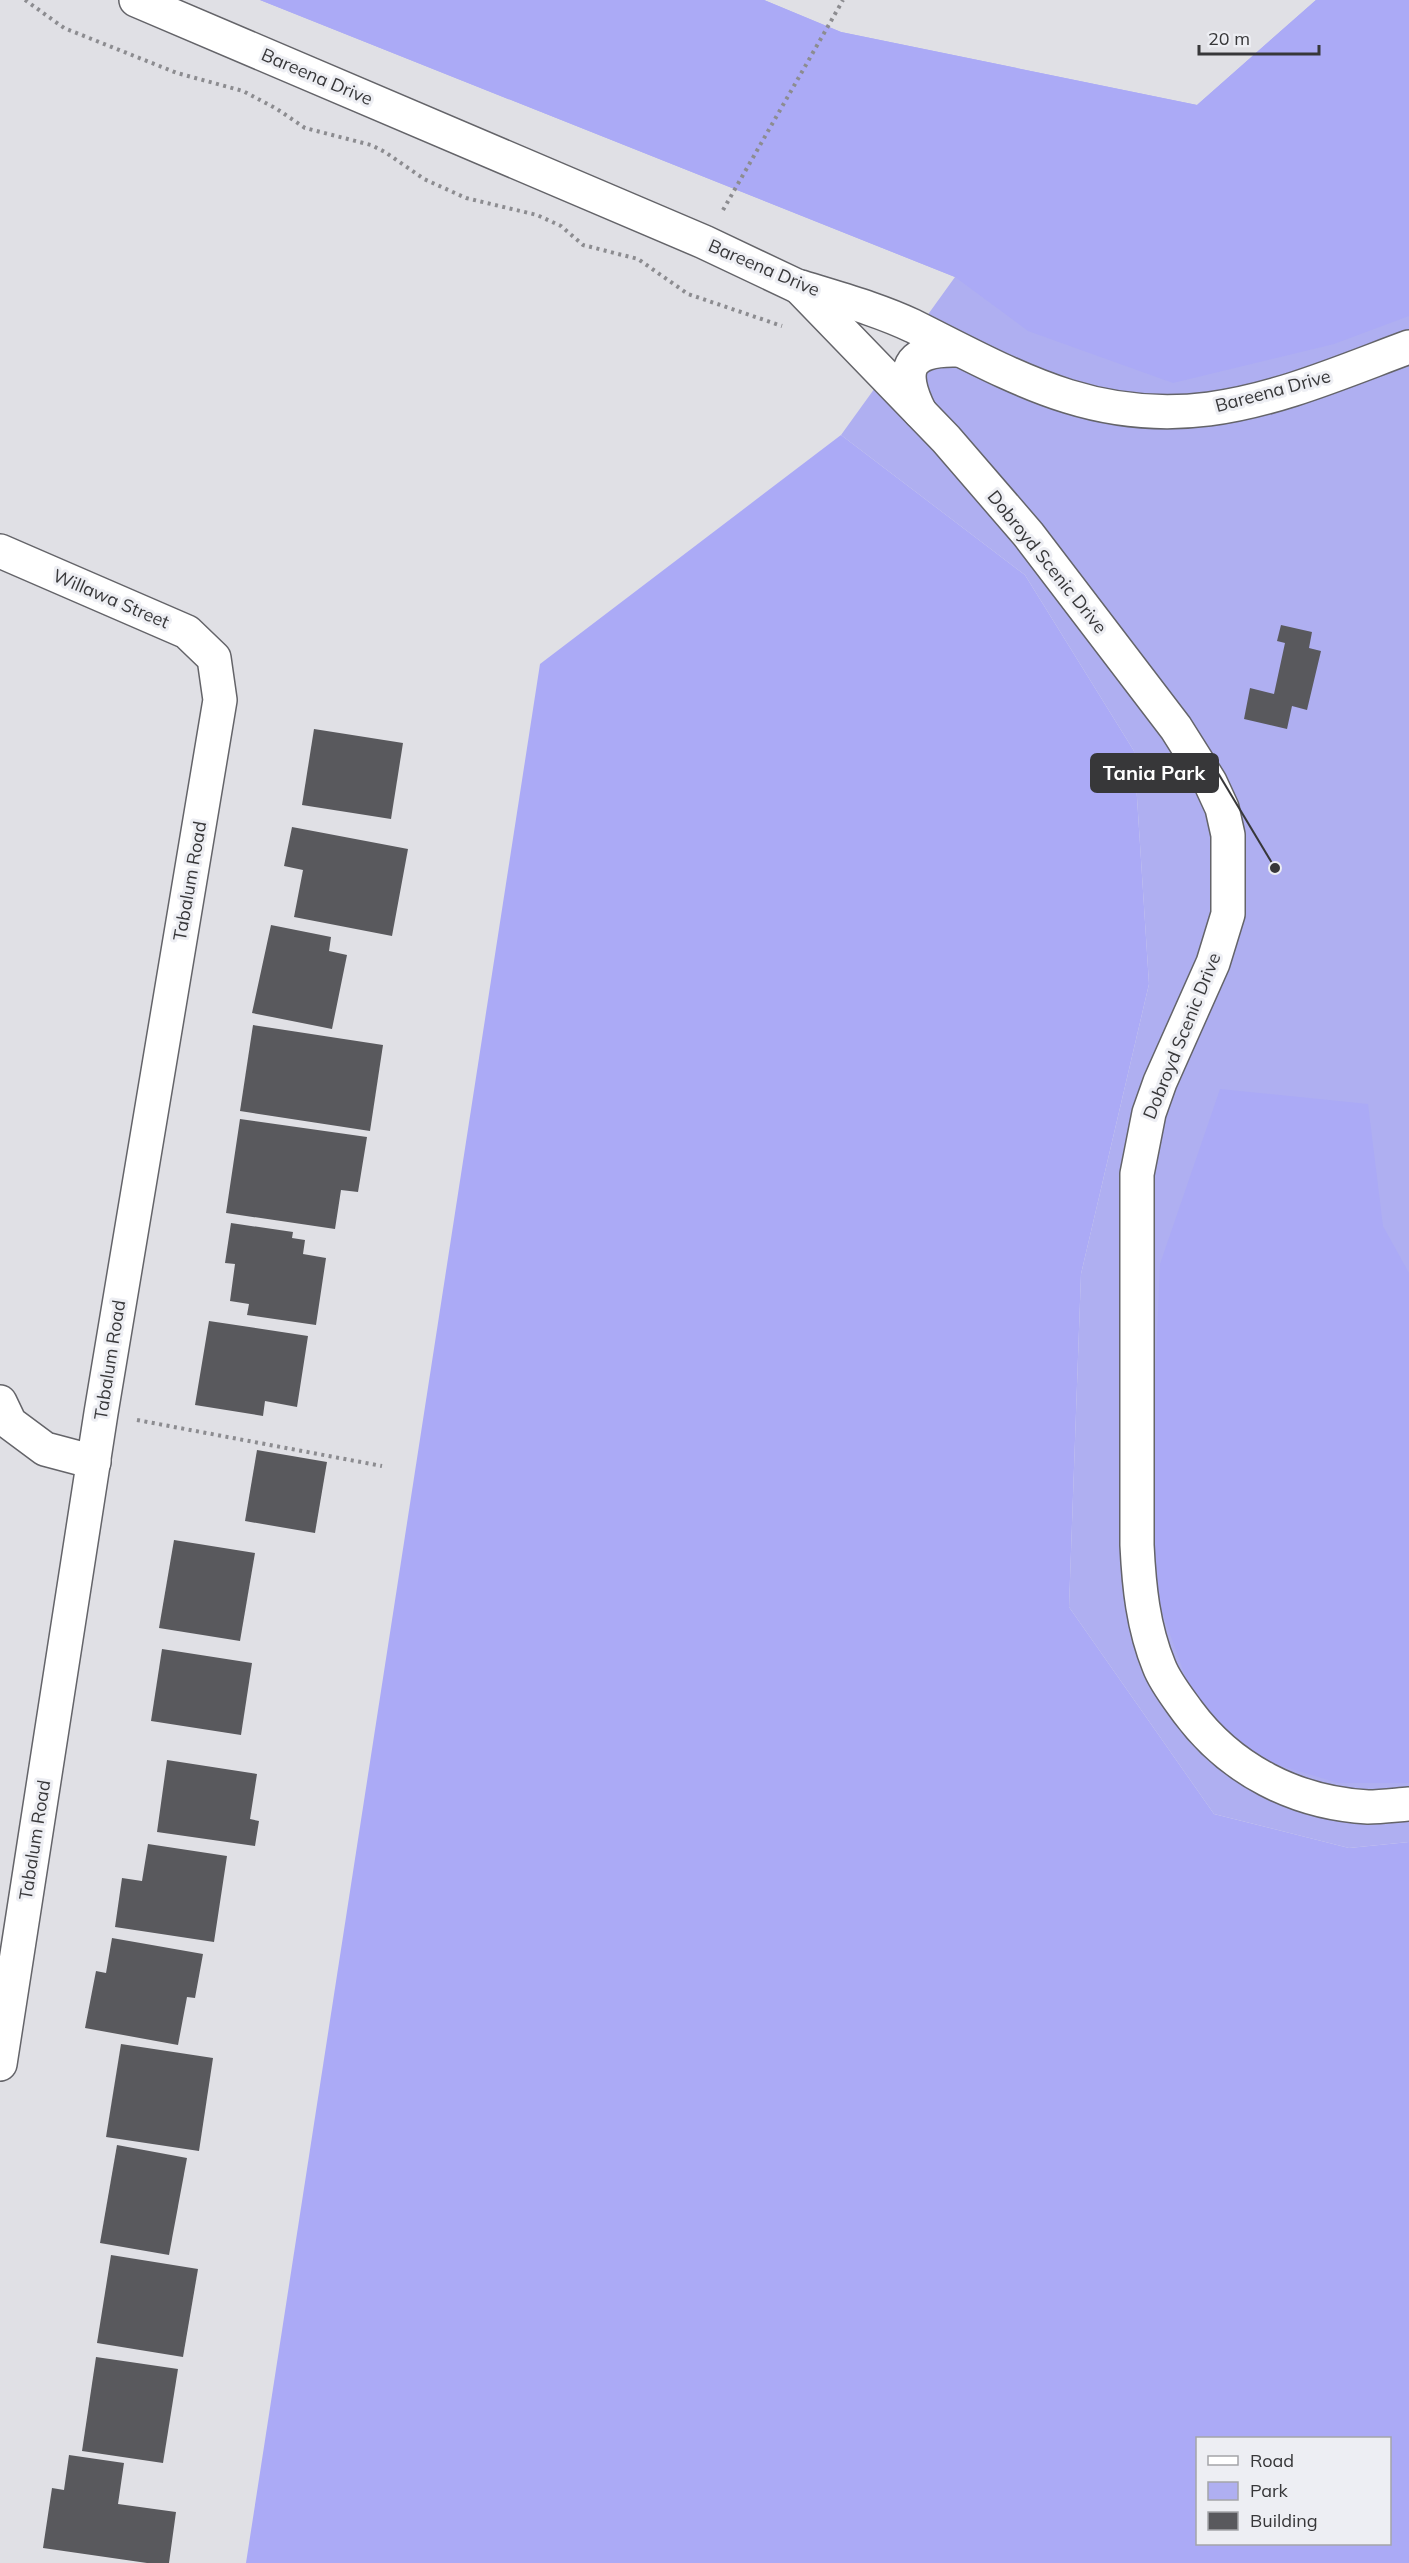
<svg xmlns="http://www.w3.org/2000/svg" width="1409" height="2563" viewBox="0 0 1409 2563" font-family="Mulish,sans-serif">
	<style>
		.green { fill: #afaff1 }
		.forest { fill: #abaaf6; fill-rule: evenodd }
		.building { fill: #59595d }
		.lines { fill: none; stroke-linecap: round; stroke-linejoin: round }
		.minor-casing { stroke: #646469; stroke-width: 36 }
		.tertiary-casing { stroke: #646469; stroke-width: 36 }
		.path { stroke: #8c8c90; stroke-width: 4; stroke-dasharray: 3 4.5; stroke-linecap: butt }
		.minor { stroke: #fff; stroke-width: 33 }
		.tertiary { stroke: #fff; stroke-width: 33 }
		.labels { text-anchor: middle; stroke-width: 6; stroke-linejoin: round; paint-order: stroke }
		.street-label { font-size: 18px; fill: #373739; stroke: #edeef3 }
		.leader { fill: none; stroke: #373739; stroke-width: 2 }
		.callout-dot { fill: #373739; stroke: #edeef3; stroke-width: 2 }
		.callout { fill: #373739; stroke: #373739; stroke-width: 2 }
		.callout-label { font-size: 20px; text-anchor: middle; font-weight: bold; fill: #fff }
	</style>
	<rect width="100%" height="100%" fill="#e0e0e5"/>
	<path class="green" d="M260,0H764L841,32L1197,105L1316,0H1409V1842L1349,1848L1214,1814L1069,1607L1081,1274L1149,984L1134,751L1025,575L841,435L955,277Z"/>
	<g class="forest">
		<path d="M260,0H764L841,32L1197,105L1316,0H1409V316L1334,344L1173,383L1028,331L955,277Z"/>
		<path d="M841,435L1025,575L1134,751L1149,984L1081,1274L1069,1607L1214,1814L1349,1848L1409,1842V2563H246L540,664ZM1198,2438H1390V2544H1198Z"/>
		<path d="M1220,1089L1368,1104L1383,1226L1409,1273V1783H1338L1235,1752L1189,1687L1155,1592L1151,1477L1160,1264Z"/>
	</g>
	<g class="building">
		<path d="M1281,625L1312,632L1309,648L1321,651L1307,710L1292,706L1287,729L1244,719L1250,688L1274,694L1285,643L1277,641Z"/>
		<path d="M314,729L403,743L391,819L302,805Z"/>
		<path d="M292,827L408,849L392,936L294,917L303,870L284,866Z"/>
		<path d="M271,925L331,937L329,951L347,955L332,1029L252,1013Z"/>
		<path d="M253,1025L383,1045L370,1131L240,1111Z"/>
		<path d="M240,1119L367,1137L358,1192L341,1190L335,1229L226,1213Z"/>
		<path d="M231,1223L293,1232L292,1238L305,1240L303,1254L326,1258L316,1325L247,1315L249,1304L230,1301L235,1264L225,1263Z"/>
		<path d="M209,1321L308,1336L297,1407L265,1401L263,1416L195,1405Z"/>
		<path d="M257,1450L327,1462L315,1533L245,1521Z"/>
		<path d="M174,1540L255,1553L240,1641L159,1628Z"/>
		<path d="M162,1649L252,1663L241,1735L151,1721Z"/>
		<path d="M167,1760L257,1774L250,1819L259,1821L255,1846L157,1832Z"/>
		<path d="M148,1844L227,1856L214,1942L115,1927L122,1878L142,1881Z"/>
		<path d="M112,1938L203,1954L195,1998L187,1997L178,2045L85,2028L96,1971L106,1973Z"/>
		<path d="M121,2044L213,2058L199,2151L106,2137Z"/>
		<path d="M117,2145L187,2158L169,2255L100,2243Z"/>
		<path d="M111,2255L198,2269L183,2357L97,2343Z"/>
		<path d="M96,2357L178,2369L163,2463L82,2451Z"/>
		<path d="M69,2455L124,2463L118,2504L176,2512L169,2563H147L43,2548L52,2488L64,2490Z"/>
	</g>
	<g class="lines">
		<defs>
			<g id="minor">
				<path d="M799,287L946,439L1028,534L1176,728L1210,782L1222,808L1228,835V914L1213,963L1160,1082L1149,1113L1137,1174V1545C1139,1586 1143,1627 1159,1666C1165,1682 1178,1698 1188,1712C1231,1770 1296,1803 1368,1807C1381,1807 1396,1805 1409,1804"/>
				<path d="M801,287C839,299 877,309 913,326C1013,376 1092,424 1209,409C1278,400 1344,371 1409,347"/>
				<path d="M920,412C899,370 907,349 956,350"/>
				<path d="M0,551L187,632L214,658L220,700L101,1413L0,2064"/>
				<path d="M0,1402L10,1423L45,1449L94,1462"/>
			</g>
			<path id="tertiary" d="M136,0L704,242L799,287"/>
		</defs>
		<use href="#minor" class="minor-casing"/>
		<use href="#tertiary" class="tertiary-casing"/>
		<g class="path">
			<path d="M25,0L64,28L177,73L243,91L277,109L305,128L371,145L385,152L424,179L466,198L537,215L561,226L583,245L638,259L688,294L782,326"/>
			<path d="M723,210L843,0"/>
			<path d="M137,1420L382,1466"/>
		</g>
		<use href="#minor" class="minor"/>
		<use href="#tertiary" class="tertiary"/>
	</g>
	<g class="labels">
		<g class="street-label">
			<text transform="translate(317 77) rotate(23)" y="6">Bareena Drive</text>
			<text transform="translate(764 268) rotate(23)" y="6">Bareena Drive</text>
			<text transform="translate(1273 391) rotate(-15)" y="6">Bareena Drive</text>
			<text transform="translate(1047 562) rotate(51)" y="6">Dobroyd Scenic Drive</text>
			<text transform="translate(111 599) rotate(23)" y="6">Willawa Street</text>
			<text transform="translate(190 881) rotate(-80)" y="6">Tabalum Road</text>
			<text transform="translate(1182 1036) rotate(-68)" y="6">Dobroyd Scenic Drive</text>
			<text transform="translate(110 1360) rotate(-81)" y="6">Tabalum Road</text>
			<text transform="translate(35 1840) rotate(-81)" y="6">Tabalum Road</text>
		</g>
	</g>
	<path class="leader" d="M1275 868L1218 773"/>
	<circle class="callout-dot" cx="1275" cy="868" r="6"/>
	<rect class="callout" x="1091" y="754" width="127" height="38" rx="6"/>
	<g class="callout-label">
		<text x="1154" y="780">Tania Park</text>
	</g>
	<rect x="1196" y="2437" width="195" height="108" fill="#edeef3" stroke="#a4a5a9" stroke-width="1.5"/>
	<rect x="1208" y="2456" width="30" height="9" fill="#ffffff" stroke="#a4a5a9" stroke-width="1.5"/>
	<text x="1250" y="2467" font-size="18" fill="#373739">Road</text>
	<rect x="1208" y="2482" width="30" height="18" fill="#afaff1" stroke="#a4a5a9" stroke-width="1.5"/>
	<text x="1250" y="2497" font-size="18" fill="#373739">Park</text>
	<rect x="1208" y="2512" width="30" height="18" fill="#59595d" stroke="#a4a5a9" stroke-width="1.5"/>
	<text x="1250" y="2527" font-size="18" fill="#373739">Building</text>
	<path d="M1199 45v9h120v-9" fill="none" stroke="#373739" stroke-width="3"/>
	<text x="1208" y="45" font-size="18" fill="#373739" stroke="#edeef3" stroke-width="4.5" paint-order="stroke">20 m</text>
</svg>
